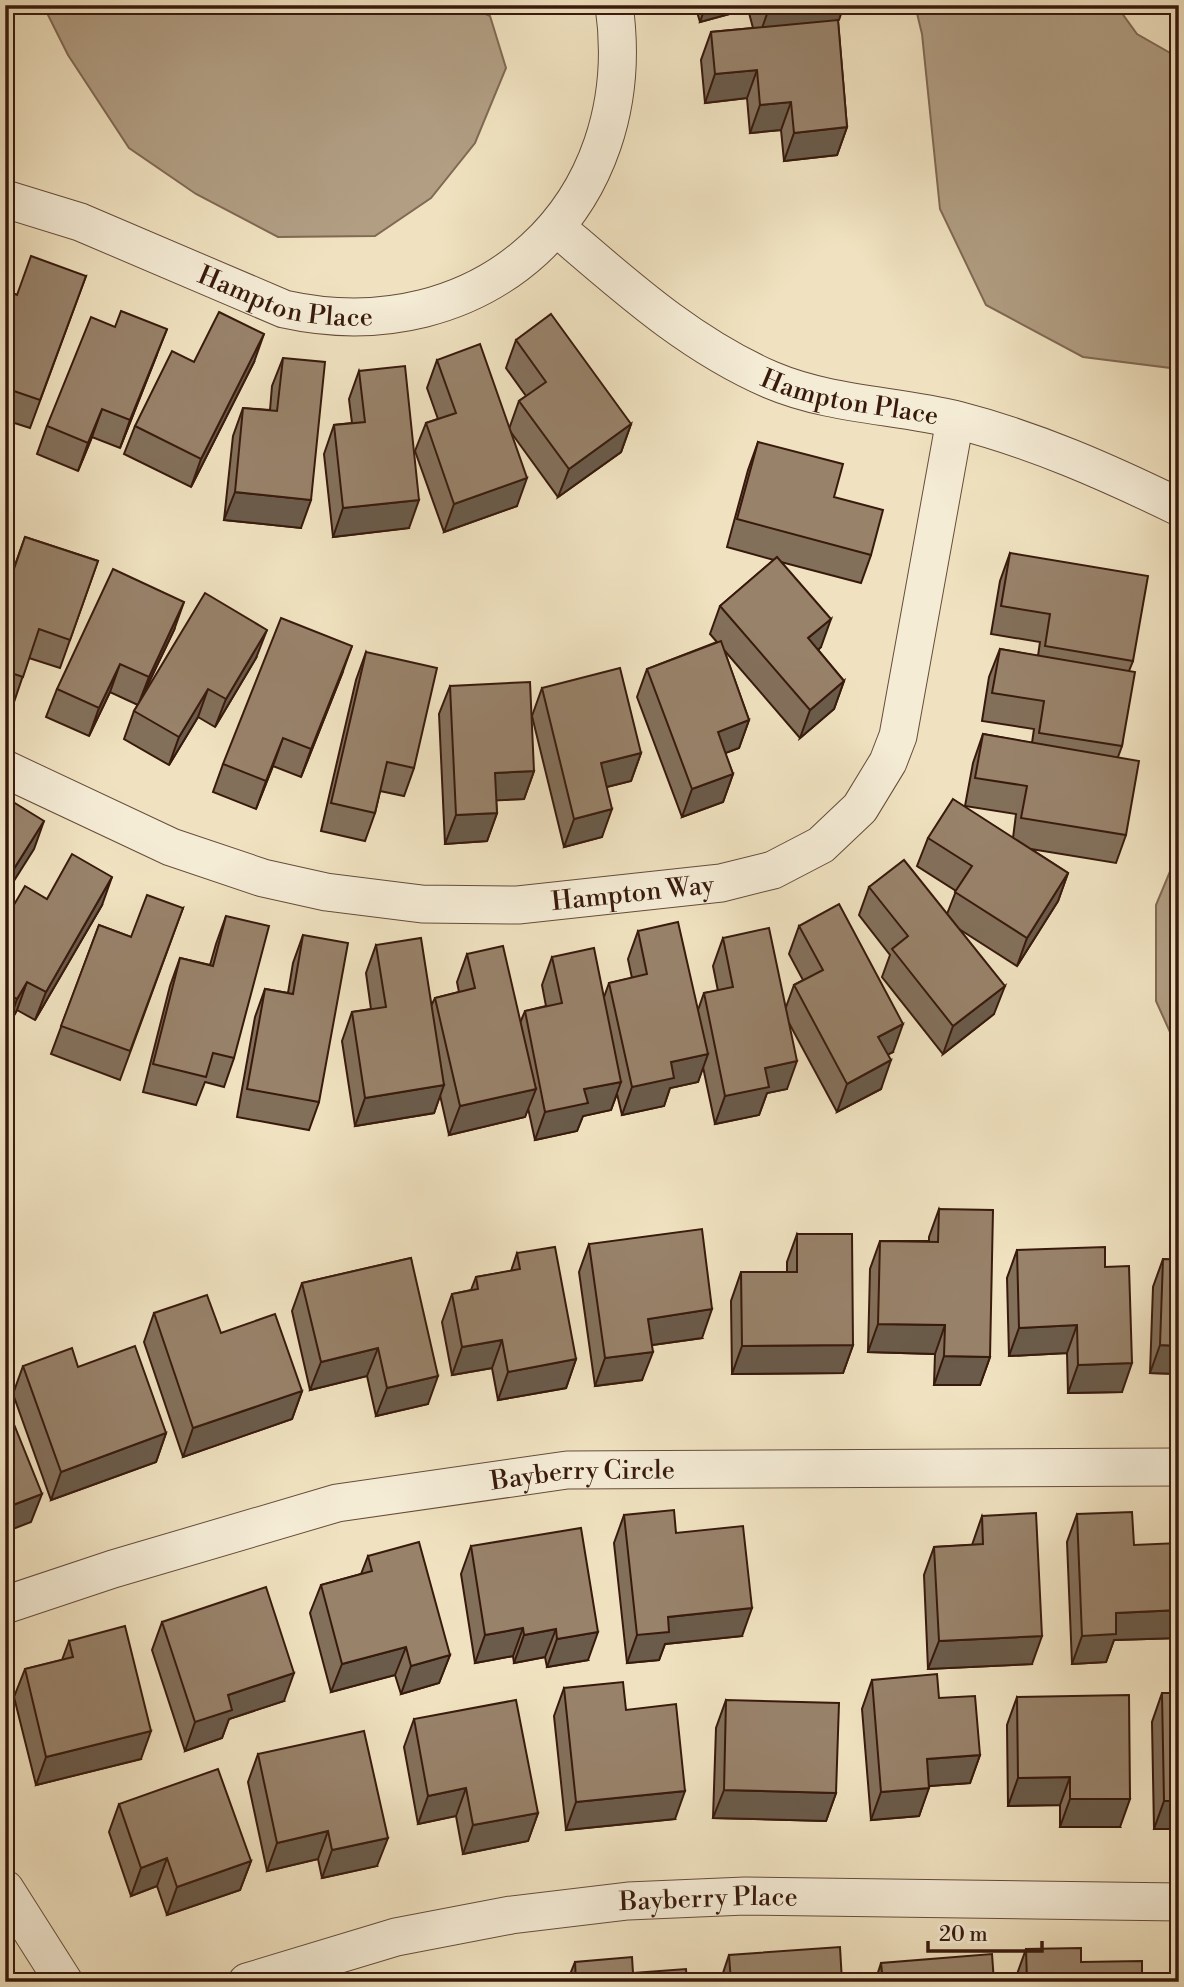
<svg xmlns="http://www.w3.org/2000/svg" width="1184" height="1987" viewBox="0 0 1184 1987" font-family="'Libre Bodoni',serif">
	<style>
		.water { fill: #b19e83; stroke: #816954; stroke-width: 2 }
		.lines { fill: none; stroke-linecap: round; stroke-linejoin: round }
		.street-casing { stroke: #664c3a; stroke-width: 39 }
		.street { stroke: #f5ecd6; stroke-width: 37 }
		.wall { fill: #83705b; stroke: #381a0d; stroke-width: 2 }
		.shaded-wall { fill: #6a5b4a; stroke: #381a0d; stroke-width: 2 }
		.building { fill: #98826a; stroke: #381a0d; stroke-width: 2 }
		.labels { text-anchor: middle; stroke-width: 6; stroke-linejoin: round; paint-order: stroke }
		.street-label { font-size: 26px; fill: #381a0d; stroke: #f5ecd6 }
	</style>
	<rect width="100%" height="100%" fill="#f0e2c0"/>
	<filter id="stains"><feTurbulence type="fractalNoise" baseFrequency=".00286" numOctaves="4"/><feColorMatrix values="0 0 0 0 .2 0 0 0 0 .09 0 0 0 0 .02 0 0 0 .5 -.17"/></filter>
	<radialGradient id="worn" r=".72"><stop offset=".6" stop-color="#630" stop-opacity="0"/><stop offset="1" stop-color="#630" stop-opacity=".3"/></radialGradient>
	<g class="water">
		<path d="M43,5H466L490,16L506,68L475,143L431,198L375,236L278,237L196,194L129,148L68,55Z"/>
		<path d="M915,5H1116L1137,34L1179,58V369L1083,357L986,305L940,209L922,34Z"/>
		<path d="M1179,850V1052L1156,1001V905Z"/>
	</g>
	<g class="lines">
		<defs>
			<g id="street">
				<path id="s1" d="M5,199L80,222L284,309C482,353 643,207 614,5"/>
				<path id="s2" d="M556,227C624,285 688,344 771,380C830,405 896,405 957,420C1035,440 1107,472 1179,507"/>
				<path id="s3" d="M5,769L171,847L263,878L326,892L422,904L518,905L721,883L773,870L821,845L860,808L888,762L898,736L955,420"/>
				<path id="s4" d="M5,1605L113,1569L337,1503L567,1470L1179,1467"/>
				<path d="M5,1889L64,1982"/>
				<path id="s5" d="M247,1982L396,1937L511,1915L628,1901L745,1896L1179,1902"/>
			</g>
		</defs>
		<use href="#street" class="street-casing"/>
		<use href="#street" class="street"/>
	</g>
	<g class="wall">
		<path d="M695,5H844L838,21L847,127L837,155L784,161L781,130L750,133L747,98L705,103L701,60L711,32L753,28L748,9L700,22Z"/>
		<path d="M86,276L30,428L5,420V290L17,295Z"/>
		<path d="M516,340L631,424L621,452L558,497L510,431L517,506L444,532L415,451L426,423L438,419L427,388L437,360L509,429L519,401L526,396L506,368Z"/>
		<path d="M156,357L120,448L92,437L78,471L37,454L47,426Z"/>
		<path d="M283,358L301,528L224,520L233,436L243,408L270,410L272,386Z"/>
		<path d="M194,362H254L191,487L124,454L135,426Z"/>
		<path d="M359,371L409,528L333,537L324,454L334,425L352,423L349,399Z"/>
		<path d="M758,442L834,497L871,555L861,583L781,562L821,647L818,650L844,681L834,709L800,738L724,650L749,720L739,748L725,753L733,774L723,802L682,817L637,697L647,669L717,642L710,634L720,606L774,560L727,547L748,470Z"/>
		<path d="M25,537L98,561L60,668L29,658L13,705L5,702V593Z"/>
		<path d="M1010,553L1133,661L1129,671L1122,746L1118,757L1126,835L1116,863L1031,849L1068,873L1058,901L1017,966L959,929L994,1014L943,1054L882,977L890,955L859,915L869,887L947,914L956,891L917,866L928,838H1013L1016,814L965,806L973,763L983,734L1032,743L1034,729L982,721L989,677L1000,649L1038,656L1040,642L991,634L1000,581Z"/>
		<path d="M174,630L141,699L256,658L215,727L198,717L169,765L124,739L134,711L138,705L110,692L89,736L46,717L57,689Z"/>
		<path d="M366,652L414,768L404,796L380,791L375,813L365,841L321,831L356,680Z"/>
		<path d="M342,674L301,777L273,766L256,809L213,792L223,764Z"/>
		<path d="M450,686L534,771L524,799L496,800L497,813L487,841L445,844L439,714Z"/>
		<path d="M542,688L641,753L631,781L607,787L602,837L564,847L532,716Z"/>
		<path d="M47,899L102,905L35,1020L17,1010L7,1028L5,1027V920Z"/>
		<path d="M183,908L120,1080L51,1054L99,925L131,937Z"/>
		<path d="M226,916L234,1058L224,1087L205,1082L196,1105L143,1092L170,986L180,958L210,965L216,944Z"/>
		<path d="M799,926L893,1052L888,1054L881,1089L837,1112L789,1023L787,1089L767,1093L759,1115L715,1124L703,1067L698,1082L670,1088L664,1106L622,1115L617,1094L611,1110L583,1116L577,1131L535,1140L528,1108L525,1117L449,1135L440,1095L434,1113L355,1126L342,1041L352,1012L371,1009L366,973L376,945L431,1006L435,998L459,992L457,982L467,954L520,1023L525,1011L546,1006L542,985L552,957L604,997L609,983L632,978L628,959L638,931L698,1010L704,993L718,991L713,966L723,938L786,1007L794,985L803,980L789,954Z"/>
		<path d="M303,935L319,1102L309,1130L237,1117L255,1017L265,989L288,993L293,963Z"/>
		<path d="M939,1209L990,1357L980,1385H934L935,1354L868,1352L870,1269L880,1241H929V1237Z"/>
		<path d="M797,1234L853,1345L843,1373L732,1374L731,1301L741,1272H787V1262Z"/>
		<path d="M589,1244L702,1338L652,1345L642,1380L595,1386L579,1272Z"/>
		<path d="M1017,1250L1105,1267L1122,1392L1068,1393L1067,1353L1009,1356L1007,1278Z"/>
		<path d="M517,1253L576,1359L566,1388L498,1400L492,1368L452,1375L442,1322L452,1294L471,1290L476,1277L511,1271Z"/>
		<path d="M411,1258L428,1404L376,1416L367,1376L310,1390L292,1311L302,1283Z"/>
		<path d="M1163,1259L1179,1260V1374L1150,1373L1153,1287Z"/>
		<path d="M154,1313L221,1333L302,1391L292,1419L183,1457L144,1342Z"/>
		<path d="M23,1366L78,1367L166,1433L156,1462L51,1500L13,1394Z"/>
		<path d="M1077,1514L1134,1545L1179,1638L1114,1640L1106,1662L1072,1664L1067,1542Z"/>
		<path d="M624,1515L676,1533L742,1636L665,1644L659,1660L627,1663L614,1543Z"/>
		<path d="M982,1516L1032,1664L928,1669L924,1575L934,1547L972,1545Z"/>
		<path d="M471,1546L588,1660L547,1667L545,1657L514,1663L513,1656L475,1663L461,1574Z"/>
		<path d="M368,1556L450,1655L439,1683L401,1694L395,1675L331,1692L310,1613L321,1585L361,1574Z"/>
		<path d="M162,1622L284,1701L229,1719L222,1738L185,1751L152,1650Z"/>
		<path d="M69,1641L141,1759L36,1785L14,1697L25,1669L62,1660Z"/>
		<path d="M872,1680L939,1698L980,1755L970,1783L929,1786L919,1816L871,1820L862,1709Z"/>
		<path d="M564,1688L675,1819L566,1830L554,1716Z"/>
		<path d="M1162,1693H1179V1829H1154L1152,1722Z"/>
		<path d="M1017,1697L1120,1827H1060V1805L1008,1806L1007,1725Z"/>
		<path d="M726,1700L836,1793L826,1821L713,1818L716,1728Z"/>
		<path d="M414,1719L538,1813L528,1841L463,1854L456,1816L418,1824L404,1747Z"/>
		<path d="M258,1754L377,1866L322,1878L318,1859L267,1871L248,1782Z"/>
		<path d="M119,1804L251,1861L240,1890L167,1915L157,1886L131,1896L109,1832Z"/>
		<path d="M1026,1949L1081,1962L1142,1982H1016V1977Z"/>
		<path d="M729,1955L842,1982H720Z"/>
		<path d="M575,1962L633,1973L687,1982H567Z"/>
		<path d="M881,1963L883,1982H875Z"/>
	</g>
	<g class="shaded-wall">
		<path d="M706,5H750L748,9L700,22Z"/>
		<path d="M800,5H844L839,20L757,42L767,14Z"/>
		<path d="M757,70L747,98L705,103L715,74Z"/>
		<path d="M791,102L781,130L750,133L760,105Z"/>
		<path d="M847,127L837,155L784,161L794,133Z"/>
		<path d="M167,329L156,357L120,448L130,420Z"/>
		<path d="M264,334L254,362L191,487L201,459Z"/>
		<path d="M102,409L92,437L78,471L88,443Z"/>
		<path d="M631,424L621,452L558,497L569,469Z"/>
		<path d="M527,478L517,506L444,532L454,504Z"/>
		<path d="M235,492L311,500L301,528L224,520Z"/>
		<path d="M419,500L409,528L333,537L343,508Z"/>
		<path d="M184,602L174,630L138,705L149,677Z"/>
		<path d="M831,619L821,647L798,667L808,638Z"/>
		<path d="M267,630L256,658L215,727L226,699Z"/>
		<path d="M352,646L342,674L301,777L311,749Z"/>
		<path d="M120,664L110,692L89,736L99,708Z"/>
		<path d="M844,681L834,709L800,738L810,710Z"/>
		<path d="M208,689L198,717L169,765L179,737Z"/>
		<path d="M749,720L739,748L707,760L718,732Z"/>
		<path d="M283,738L273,766L256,809L266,781Z"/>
		<path d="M641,753L631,781L590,791L601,763Z"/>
		<path d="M534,771L524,799L485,801L495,773Z"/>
		<path d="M733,774L723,802L682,817L692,789Z"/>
		<path d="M612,809L602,837L564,847L574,819Z"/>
		<path d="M497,813L487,841L445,844L456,815Z"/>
		<path d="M44,821L34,849L5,895V883Z"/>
		<path d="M1068,873L1058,901L1017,966L1027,938Z"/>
		<path d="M112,877L102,905L35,1020L46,992Z"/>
		<path d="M27,982L17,1010L7,1028L17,999Z"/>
		<path d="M1005,986L994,1014L943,1054L953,1026Z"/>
		<path d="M903,1024L893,1052L868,1065L878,1037Z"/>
		<path d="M708,1054L698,1082L670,1088L664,1106L622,1115L632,1087L671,1062Z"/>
		<path d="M891,1060L881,1089L837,1112L847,1084Z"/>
		<path d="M797,1061L787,1089L767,1093L759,1115L715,1124L725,1096L765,1068Z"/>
		<path d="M621,1082L611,1110L583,1116L577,1131L535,1140L545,1112L584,1089Z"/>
		<path d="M444,1085L434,1113L355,1126L365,1098Z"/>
		<path d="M536,1089L525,1117L449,1135L460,1106Z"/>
		<path d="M712,1309L702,1338L638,1347L648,1319Z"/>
		<path d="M878,1324L945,1325L935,1354L868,1352Z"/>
		<path d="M1077,1325L1067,1353L1009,1356L1019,1328Z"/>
		<path d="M502,1340L492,1368L452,1375L462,1347Z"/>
		<path d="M853,1345L843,1373L732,1374L742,1346Z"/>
		<path d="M1160,1345L1179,1346V1374L1150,1373Z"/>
		<path d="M378,1348L367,1376L310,1390L321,1362Z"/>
		<path d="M653,1352L642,1380L595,1386L605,1358Z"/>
		<path d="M944,1356L990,1357L980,1385H934Z"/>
		<path d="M576,1359L566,1388L498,1400L508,1372Z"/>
		<path d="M1132,1363L1122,1392L1068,1393L1078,1365Z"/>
		<path d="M438,1376L428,1404L376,1416L387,1388Z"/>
		<path d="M302,1391L292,1419L183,1457L193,1428Z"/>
		<path d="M166,1433L156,1462L51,1500L61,1472Z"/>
		<path d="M42,1494L31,1522L5,1532V1508Z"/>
		<path d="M752,1608L742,1636L665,1644L659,1660L627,1663L637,1635L668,1617Z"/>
		<path d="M1179,1610V1638L1114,1640L1106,1662L1072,1664L1082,1636L1116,1613Z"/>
		<path d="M523,1628L513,1656L475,1663L485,1635Z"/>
		<path d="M556,1629L545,1657L514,1663L524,1635Z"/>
		<path d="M598,1632L588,1660L547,1667L557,1639Z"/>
		<path d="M1042,1636L1032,1664L928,1669L939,1641Z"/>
		<path d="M406,1647L395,1675L331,1692L342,1664Z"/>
		<path d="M450,1655L439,1683L401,1694L411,1666Z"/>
		<path d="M294,1673L284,1701L229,1719L222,1738L185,1751L195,1722L228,1695Z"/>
		<path d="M151,1731L141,1759L36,1785L46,1757Z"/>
		<path d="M980,1755L970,1783L917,1787L927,1759Z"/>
		<path d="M1070,1777L1060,1805L1008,1806L1018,1778Z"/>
		<path d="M466,1788L456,1816L418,1824L428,1796Z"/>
		<path d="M929,1788L919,1816L871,1820L881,1792Z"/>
		<path d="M724,1790L836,1793L826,1821L713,1818Z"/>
		<path d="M685,1791L675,1819L566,1830L576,1802Z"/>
		<path d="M1070,1799H1130L1120,1827H1060Z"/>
		<path d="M1164,1801H1179V1829H1154Z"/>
		<path d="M538,1813L528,1841L463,1854L473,1825Z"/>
		<path d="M328,1831L318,1859L267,1871L277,1843Z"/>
		<path d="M388,1838L377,1866L322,1878L332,1850Z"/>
		<path d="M167,1858L157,1886L131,1896L141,1868Z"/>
		<path d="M251,1861L240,1890L167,1915L177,1887Z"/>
	</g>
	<g class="building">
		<path d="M765,5H800L767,14Z"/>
		<path d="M838,20L847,127L794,133L791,102L760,105L757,70L715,74L711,32Z"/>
		<path d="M31,256L86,276L40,400L5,388V290L17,295Z"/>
		<path d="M121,311L167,329L130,420L102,409L88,443L47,426L91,317L115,327Z"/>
		<path d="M219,312L264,334L201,459L135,426L172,351L194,362Z"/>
		<path d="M551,314L631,424L569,469L519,401L546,382L516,340Z"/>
		<path d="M480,344L527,478L454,504L426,423L456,413L437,360Z"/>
		<path d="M283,358L325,362L311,500L235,492L243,408L277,411Z"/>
		<path d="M405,366L419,500L343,508L334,425L365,422L359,371Z"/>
		<path d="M758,442L843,464L834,497L883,510L871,555L737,519Z"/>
		<path d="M5,506L13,509L5,536Z"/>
		<path d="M25,537L98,561L70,640L39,629L23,677L5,671V595Z"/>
		<path d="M1010,553L1148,576L1133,661L1045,646L1050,614L1001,606Z"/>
		<path d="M777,557L831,619L808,638L844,681L810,710L720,606Z"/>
		<path d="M113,569L184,602L149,677L120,664L99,708L57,689Z"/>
		<path d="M205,593L267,630L226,699L208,689L179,737L134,711Z"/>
		<path d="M281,618L352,646L311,749L283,738L266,781L223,764Z"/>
		<path d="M721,641L749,720L718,732L733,774L692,789L647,669Z"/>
		<path d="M1000,649L1135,672L1122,746L1039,733L1044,701L992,693Z"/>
		<path d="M366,652L437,668L414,768L387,762L375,813L331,803Z"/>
		<path d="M620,668L641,753L601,763L612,809L574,819L542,688Z"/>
		<path d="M530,682L534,771L495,773L497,813L456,815L450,686Z"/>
		<path d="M983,734L1139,761L1126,835L1021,818L1027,786L975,778Z"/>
		<path d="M5,797L44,821L5,883Z"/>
		<path d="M953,799L1068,873L1027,938L955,892L972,866L928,838Z"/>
		<path d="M72,854L112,877L46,992L27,982L17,999L5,993V920L25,886L47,899Z"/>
		<path d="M904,860L1005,986L953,1026L892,949L908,936L869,887Z"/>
		<path d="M147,895L183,908L130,1051L61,1026L99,925L131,937Z"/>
		<path d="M839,904L903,1024L878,1037L891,1060L847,1084L794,985L823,970L799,926Z"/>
		<path d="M226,916L269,926L234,1058L213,1053L206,1077L153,1064L180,958L213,966Z"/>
		<path d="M678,922L708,1054L671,1062L674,1078L632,1087L609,983L647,974L638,931Z"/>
		<path d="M769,928L797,1061L765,1068L769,1087L725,1096L704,993L733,987L723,938Z"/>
		<path d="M303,935L348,943L319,1102L247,1089L265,989L293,994Z"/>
		<path d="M421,938L444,1085L365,1098L352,1012L386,1007L376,945Z"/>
		<path d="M503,946L536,1089L460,1106L435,998L475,988L467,954Z"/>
		<path d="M594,948L621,1082L584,1089L588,1103L545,1112L525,1011L562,1003L552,957Z"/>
		<path d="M939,1209L993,1210L990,1357L944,1356L945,1325L878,1324L880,1241L938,1242Z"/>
		<path d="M702,1229L712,1309L648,1319L653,1352L605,1358L589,1244Z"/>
		<path d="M797,1234H852L853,1345L742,1346L741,1272H797Z"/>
		<path d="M555,1247L576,1359L508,1372L502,1340L462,1347L452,1294L478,1289L476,1277L520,1269L517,1253Z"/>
		<path d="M1105,1247V1267L1129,1266L1132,1363L1078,1365L1077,1325L1019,1328L1017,1250Z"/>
		<path d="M411,1258L438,1376L387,1388L378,1348L321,1362L302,1283Z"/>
		<path d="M1163,1259L1179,1260V1346L1160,1345Z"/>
		<path d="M207,1295L221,1333L275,1314L302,1391L193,1428L154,1313Z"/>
		<path d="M135,1346L166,1433L61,1472L23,1366L72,1348L78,1367Z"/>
		<path d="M5,1402L42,1494L5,1508Z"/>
		<path d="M674,1510L676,1533L743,1526L752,1608L668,1617L669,1632L637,1635L624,1515Z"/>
		<path d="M1132,1512L1134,1545L1179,1543V1610L1116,1613V1634L1082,1636L1077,1514Z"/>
		<path d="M1036,1513L1042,1636L939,1641L934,1547L983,1544L982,1516Z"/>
		<path d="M581,1528L598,1632L557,1639L556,1629L524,1635L523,1628L485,1635L471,1546Z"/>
		<path d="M419,1542L450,1655L411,1666L406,1647L342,1664L321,1585L372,1571L368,1556Z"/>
		<path d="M266,1587L294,1673L228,1695L232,1710L195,1722L162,1622Z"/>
		<path d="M125,1626L151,1731L46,1757L25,1669L73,1657L69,1641Z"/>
		<path d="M937,1674L939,1698L975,1696L980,1755L927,1759L929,1788L881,1792L872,1680Z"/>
		<path d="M623,1682L626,1710L676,1704L685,1791L576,1802L564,1688Z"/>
		<path d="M1162,1693H1179V1801H1164Z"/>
		<path d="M1129,1695L1130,1799H1070V1777L1018,1778L1017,1697Z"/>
		<path d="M516,1700L538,1813L473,1825L466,1788L428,1796L414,1719Z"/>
		<path d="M726,1700L839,1703L836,1793L724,1790Z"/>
		<path d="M364,1731L388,1838L332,1850L328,1831L277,1843L258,1754Z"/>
		<path d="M218,1769L251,1861L177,1887L167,1858L141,1868L119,1804Z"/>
		<path d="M840,1947L842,1982H731L729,1955Z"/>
		<path d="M1081,1948V1962L1142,1961V1982H1027L1026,1949Z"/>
		<path d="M992,1954L994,1982H883L881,1963Z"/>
		<path d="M632,1957L633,1973L686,1969L687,1982H576L575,1962Z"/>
	</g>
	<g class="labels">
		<g class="street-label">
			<text dy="9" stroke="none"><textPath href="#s1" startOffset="299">Hampton Place</textPath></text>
			<text dy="9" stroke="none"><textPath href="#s2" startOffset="346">Hampton Place</textPath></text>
			<text dy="9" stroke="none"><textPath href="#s3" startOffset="653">Hampton Way</textPath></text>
			<text dy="9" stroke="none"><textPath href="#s4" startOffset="595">Bayberry Circle</textPath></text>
			<text dy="9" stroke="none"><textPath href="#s5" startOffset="471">Bayberry Place</textPath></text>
		</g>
	</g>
	<rect width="1184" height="1987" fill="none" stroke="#f0e2c0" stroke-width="28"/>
	<rect x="7" y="7" width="1170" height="1973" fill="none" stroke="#381a0d" stroke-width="3.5"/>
	<rect x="14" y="14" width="1156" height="1959" fill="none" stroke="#381a0d" stroke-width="2"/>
	<path d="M928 1941v10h114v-10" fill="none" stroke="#381a0d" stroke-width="3.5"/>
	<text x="939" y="1941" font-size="21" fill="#381a0d" stroke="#f5ecd6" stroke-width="5" paint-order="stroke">20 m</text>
	<rect width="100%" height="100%" filter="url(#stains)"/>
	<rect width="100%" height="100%" fill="url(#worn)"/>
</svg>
